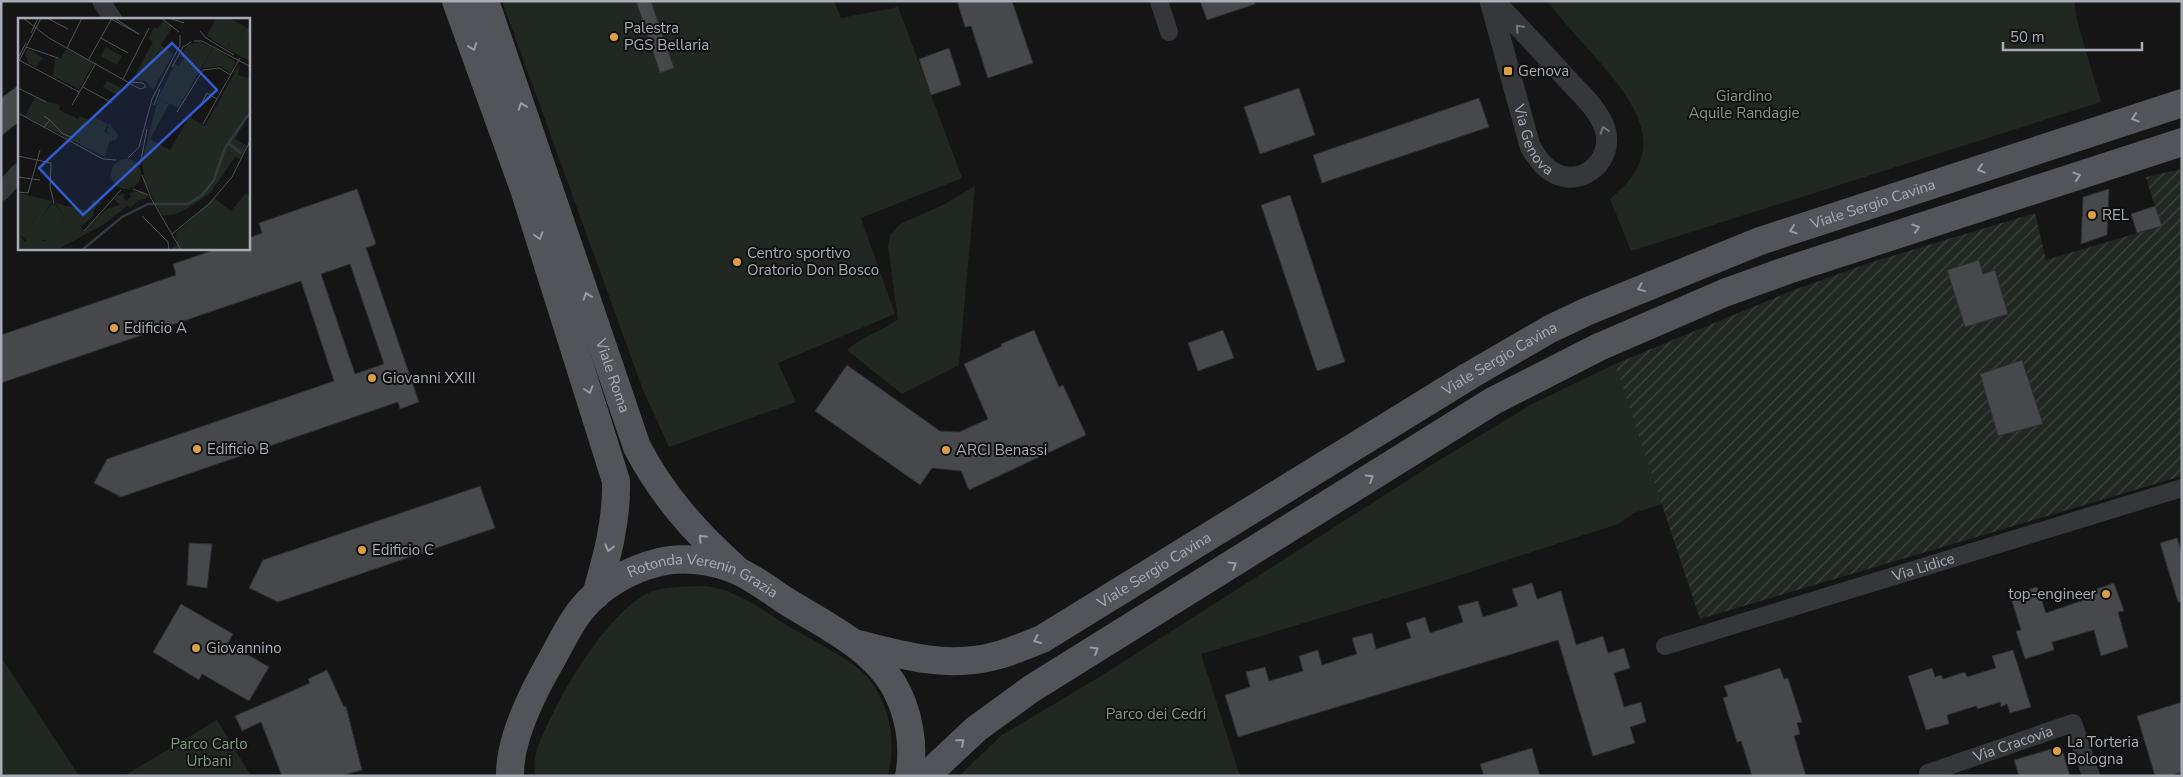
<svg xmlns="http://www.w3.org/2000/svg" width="2183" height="777" viewBox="0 0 2183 777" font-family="'Nunito Sans',sans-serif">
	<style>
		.green { fill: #212822 }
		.garden { fill: url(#garden-furrows) }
		.building { fill: #47484b; stroke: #2f2f32; fill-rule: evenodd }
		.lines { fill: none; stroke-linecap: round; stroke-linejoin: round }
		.minor { stroke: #36373b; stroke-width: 18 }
		.tertiary { stroke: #36373b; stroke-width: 21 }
		.primary { stroke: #525459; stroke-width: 28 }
		.oneway { stroke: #75787e }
		.oneway2 { stroke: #979ba3 }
		.poi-dot { fill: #db9f47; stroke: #101011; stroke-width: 2 }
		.labels { text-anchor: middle; stroke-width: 4; stroke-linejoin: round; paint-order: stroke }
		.poi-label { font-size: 15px; fill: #a8adb5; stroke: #101011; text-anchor: start }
		.park-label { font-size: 15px; fill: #819d81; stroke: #101011 }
		.street-label { font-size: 15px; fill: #a8adb5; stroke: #101011 }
		.inset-river { fill: none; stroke: #313a3f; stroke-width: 2.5 }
		.inset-road { fill: none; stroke: #505256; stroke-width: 1 }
		.view { fill: #325cd3; fill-opacity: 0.15; stroke: #325cd3; stroke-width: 2.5 }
		.inset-edge { fill: none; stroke: #a8adb5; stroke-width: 2.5 }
	</style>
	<defs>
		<pattern id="garden-furrows" width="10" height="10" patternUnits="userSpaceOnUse" patternTransform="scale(1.25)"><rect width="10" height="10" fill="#212822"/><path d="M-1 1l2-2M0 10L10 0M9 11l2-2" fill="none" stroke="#3e4440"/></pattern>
	</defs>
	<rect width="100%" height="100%" fill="#151516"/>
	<g class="green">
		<path d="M502,1H834L841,18L898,7L962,178L861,218L895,314L778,363L796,402L669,447L643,390Z"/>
		<path d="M1547,1H2074L2078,24L2101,102L1631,251L1610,199C1671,151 1637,105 1597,59C1580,40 1563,21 1547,1Z"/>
		<path d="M975,186L959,365L902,394L847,350C862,336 882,332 898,319L888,247L890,235L900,224L945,204Z"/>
		<path d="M1615,364L1662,504L1634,513L1618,524L1427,586L1201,654L1240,776H959L1002,735L1101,676L1438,461L1532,404Z"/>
		<path d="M702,586C735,588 761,609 788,626C809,639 854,660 868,678C891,706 896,742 888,776H535C535,768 534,760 536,753C550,709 608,607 653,591C668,586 687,587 702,586Z"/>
		<path d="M1,657L79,776H1Z"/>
		<path d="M217,720L251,776H124Z"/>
	</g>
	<path class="garden" d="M2182,169V476L1700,619L1615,364L1794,290L1869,263L2035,213L2046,260L2161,226L2146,177Z"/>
	<g class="building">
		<path d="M636,1H651L674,68L660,73Z"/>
		<path d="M957,1H1012L1033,63L988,78L971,26L965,27Z"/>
		<path d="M1200,1H1254L1255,4L1207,20Z"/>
		<path d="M949,48L961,85L931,95L919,59Z"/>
		<path d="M19,85V122L1,136V98Z"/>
		<path d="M1299,88L1315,135L1260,154L1244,107Z"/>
		<path d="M1479,98L1489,127L1322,183L1313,155Z"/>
		<path d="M357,189L376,244L366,248L419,402L400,409L398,402L121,497L94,483L107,459L334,381L301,281L1,383V335L176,275L173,264L217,249H249V238L262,233L259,223ZM350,264L384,364L355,374L321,274Z"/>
		<path d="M2109,189L2107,235L2081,244L2083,197Z"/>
		<path d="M1290,195L1345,362L1317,371L1261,205Z"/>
		<path d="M2155,206L2162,226L2137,233L2131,214Z"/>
		<path d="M1979,260L1983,274L1995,270L2008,314L1965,327L1947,270Z"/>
		<path d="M1034,330L1059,387L1063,385L1086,435L969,490L961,471L932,468L920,485L815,411L847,365L940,431L959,432L988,419L964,364L1002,346L1001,344Z"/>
		<path d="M1223,330L1234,358L1198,371L1188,343Z"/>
		<path d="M2022,360L2043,424L1998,436L1980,374Z"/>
		<path d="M480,486L495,528L278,602L249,588L263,560Z"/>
		<path d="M2177,538L2182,553V602H2178L2160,543Z"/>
		<path d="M189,543L212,544L207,588L187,585Z"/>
		<path d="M1532,583L1537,599L1561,591L1576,645L1603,636L1608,653L1624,648L1630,668L1614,673L1624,707L1641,702L1646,722L1630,727L1635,743L1593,756L1558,640L1238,737L1225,695L1250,687L1246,672L1265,667L1269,681L1303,671L1299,656L1318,650L1322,665L1357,654L1352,638L1372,633L1376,649L1411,638L1406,623L1425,617L1430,633L1463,622L1458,606L1478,601L1483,617L1518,606L1512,589Z"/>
		<path d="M2114,583L2124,611L2118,612L2128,647L2101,656L2094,630L2052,642L2054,650L2025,659L2016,631L2021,630L2010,595L2037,587L2046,613L2087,599L2085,593Z"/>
		<path d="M181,604L233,634L228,643L269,667L249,701L202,674L199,680L153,652Z"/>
		<path d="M2013,650L2031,707L2010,713L2007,704L2001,707L2000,702L1978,709L1976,706L1947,715L1949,724L1926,730L1908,676L1932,668L1935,677L1941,675L1943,679L1965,672L1967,677L1996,668L1992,656Z"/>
		<path d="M1780,668L1784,679L1788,678L1802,722L1797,723L1800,734L1794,736L1806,776H1752L1741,741L1737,742L1723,698L1728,696L1724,686Z"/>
		<path d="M327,670L344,707L346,706L362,770L340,776H282L261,722L242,731L235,716L310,683L308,679Z"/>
		<path d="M2182,702V772L2170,776H2155L2137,716Z"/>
		<path d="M2061,746L2070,776H2019L2014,760Z"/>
		<path d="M1532,748L1540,776H1484L1480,764Z"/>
	</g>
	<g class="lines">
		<g class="minor">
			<path d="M101,1L113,19"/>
			<path d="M1159,1L1169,32"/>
			<path d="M1,192L19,172"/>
			<path id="s1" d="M1665,646L2182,488"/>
			<path id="s2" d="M1928,773L2073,723L2091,776"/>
		</g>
		<path class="tertiary" id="s3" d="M1490,1L1530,146C1536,157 1544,169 1556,174C1585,187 1614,158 1605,129C1599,110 1581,94 1568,80C1544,53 1519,27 1494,1"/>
		<g class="primary">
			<path d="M456,1L524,189L616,481C617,521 607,557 596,595"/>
			<path id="s4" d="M485,1L637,447C662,495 695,532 735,568"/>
			<path id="s5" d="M854,643C900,655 948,669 995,656C1011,652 1027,645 1042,639L1469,376L1550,329L1588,311L1760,241L2182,103"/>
			<path id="s6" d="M510,776C509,739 534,690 552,659C561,643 569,625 581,610C600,586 630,569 660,562C684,556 716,561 738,571C755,579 771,591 786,601C823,624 870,646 893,684C909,711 915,746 909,776"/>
			<path d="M926,776L976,729L1031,689L1493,401L1599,347L1724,293L1788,270L2182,142"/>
		</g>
	</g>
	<defs><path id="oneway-chevron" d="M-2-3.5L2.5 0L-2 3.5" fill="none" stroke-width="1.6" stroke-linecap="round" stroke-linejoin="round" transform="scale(1.25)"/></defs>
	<g class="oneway">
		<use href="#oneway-chevron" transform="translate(1519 28) rotate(-133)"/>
		<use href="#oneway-chevron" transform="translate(1604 130) rotate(-108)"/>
	</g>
	<g class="oneway2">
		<use href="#oneway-chevron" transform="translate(473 47) rotate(70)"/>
		<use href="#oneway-chevron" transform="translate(522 106) rotate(-109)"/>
		<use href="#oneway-chevron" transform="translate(2135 118) rotate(162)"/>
		<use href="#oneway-chevron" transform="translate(1981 169) rotate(162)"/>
		<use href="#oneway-chevron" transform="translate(2077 176) rotate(-18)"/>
		<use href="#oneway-chevron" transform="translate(1916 228) rotate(-18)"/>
		<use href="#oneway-chevron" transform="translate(1793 230) rotate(162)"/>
		<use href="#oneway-chevron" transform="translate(539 236) rotate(72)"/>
		<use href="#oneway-chevron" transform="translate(1641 288) rotate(158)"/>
		<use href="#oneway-chevron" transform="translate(587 296) rotate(-109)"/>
		<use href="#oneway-chevron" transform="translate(589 390) rotate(72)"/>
		<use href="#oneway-chevron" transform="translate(1370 478) rotate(-32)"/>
		<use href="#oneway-chevron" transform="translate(702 538) rotate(-133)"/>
		<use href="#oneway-chevron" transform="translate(609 548) rotate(104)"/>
		<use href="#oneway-chevron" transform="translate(1233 565) rotate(-32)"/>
		<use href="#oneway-chevron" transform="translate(1037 640) rotate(157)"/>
		<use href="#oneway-chevron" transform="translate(1095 650) rotate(-31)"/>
		<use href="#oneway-chevron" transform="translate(961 742) rotate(-41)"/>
	</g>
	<g class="poi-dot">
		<circle cx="614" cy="37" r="5"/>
		<rect x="1503" y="66" width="10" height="10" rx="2.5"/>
		<circle cx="2092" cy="215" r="5"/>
		<circle cx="737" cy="262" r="5"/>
		<circle cx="114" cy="328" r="5"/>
		<circle cx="372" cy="378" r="5"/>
		<circle cx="197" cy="449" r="5"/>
		<circle cx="946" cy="450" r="5"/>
		<circle cx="362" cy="550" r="5"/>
		<circle cx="2106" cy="594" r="5"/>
		<circle cx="196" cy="648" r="5"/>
		<circle cx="2057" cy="751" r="5"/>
	</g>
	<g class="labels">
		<g class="poi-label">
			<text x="624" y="33">Palestra<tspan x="624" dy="17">PGS Bellaria</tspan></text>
			<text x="1518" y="76">Genova</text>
			<text x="2102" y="220">REL</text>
			<text x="747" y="258">Centro sportivo<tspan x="747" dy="17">Oratorio Don Bosco</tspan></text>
			<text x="124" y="333">Edificio A</text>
			<text x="382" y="383">Giovanni XXIII</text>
			<text x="207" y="454">Edificio B</text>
			<text x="956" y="455">ARCI Benassi</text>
			<text x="372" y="555">Edificio C</text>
			<text x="2096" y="599" text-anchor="end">top-engineer</text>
			<text x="206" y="653">Giovannino</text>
			<text x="2067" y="747">La Torteria<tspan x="2067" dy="17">Bologna</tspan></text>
		</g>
		<g class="park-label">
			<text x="1744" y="101">Giardino<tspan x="1744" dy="17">Aquile Randagie</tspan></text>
			<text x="1156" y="719">Parco dei Cedri</text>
			<text x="209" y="749">Parco Carlo<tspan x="209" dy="17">Urbani</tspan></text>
		</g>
		<g class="street-label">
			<text dy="5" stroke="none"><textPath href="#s3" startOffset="146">Via Genova</textPath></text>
			<text dy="5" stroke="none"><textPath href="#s5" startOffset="1135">Viale Sergio Cavina</textPath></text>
			<text dy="5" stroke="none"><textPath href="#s5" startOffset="730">Viale Sergio Cavina</textPath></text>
			<text dy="5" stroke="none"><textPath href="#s4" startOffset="396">Viale Roma</textPath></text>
			<text dy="5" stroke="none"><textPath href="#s1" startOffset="270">Via Lidice</textPath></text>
			<text dy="5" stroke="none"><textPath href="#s5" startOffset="325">Viale Sergio Cavina</textPath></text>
			<text dy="5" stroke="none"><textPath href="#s6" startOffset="322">Rotonda Verenin Grazia</textPath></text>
			<text dy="5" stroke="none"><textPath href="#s2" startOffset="90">Via Cracovia</textPath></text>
		</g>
	</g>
	<g transform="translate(18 18)">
		<rect width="232" height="232" fill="#151516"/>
		<path d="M198,0H210L223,6L232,12L219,36L211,32L214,27L218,28L227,9L218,5L209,31L189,18ZM145,3L155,8L143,27L155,36L135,72L128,63L115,61L135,24L130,21L136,9L140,11ZM88,29L104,38L99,47L83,38ZM195,30L217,43L213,55L202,48L184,50ZM11,31L26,41L36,44L24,41L18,49L10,45L7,34ZM48,31L75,45L61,71L35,58L38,39L43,40ZM222,45L220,57L232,61V92L207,130L196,162L177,181L163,186H138L127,164L124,145L140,80L151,86L132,121L152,132L171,99L187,108ZM89,63L103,70L99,77L85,69ZM17,80L42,87L41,92L60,101L62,98L73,103L76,99L90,106L86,114L92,117L89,113L91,105L100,117L98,122L92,123L93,118L87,139L36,113L7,98ZM93 156a15 15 0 1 1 30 0a15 15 0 1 1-30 0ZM117,174H126L131,180L121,182L112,190L108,185L109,188L85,207L42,230H0V175L34,183L25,198H19L3,219L6,223H26L48,206L43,203L46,197L37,185L71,193L75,181L84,185L77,189L75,198L63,209L66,213L88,191L102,187L96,181L100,177L107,176L105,180L109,183L113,178L111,175ZM228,175L232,180V232H153L159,226L158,216L196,180L213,193Z" fill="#212822"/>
		<path d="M232,93L217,121L229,128L222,141L217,139L193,174L177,186L158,196L145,198L138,186H163L190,170L207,130Z" fill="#212822"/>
		<path d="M218,5L227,9L218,28L214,27L211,32L209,31L212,25L209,23ZM230,12L232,13V43L218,36Z" fill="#212822"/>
		<path d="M182,24L195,30L160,90L140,80L157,46L161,48L166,40L162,38L170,27ZM35,184L46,197L43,203L48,206L35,223L24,222L21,228L14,229L3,217L11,204L14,205L19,198H25ZM182,195L219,224L212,232H166L158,215Z" fill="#212822"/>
		<path class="inset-river" d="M210,125L223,135M64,232L104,199L130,186H170L184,177L196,162L207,130L233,93"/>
		<path class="inset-road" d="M5,0L31,20L122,71L128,69M29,0L50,11M143,0L161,14M151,0L166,5M93,1L121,16L96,0M182,13L188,20L216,37M13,15L20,0M83,20L110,35M176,23H184L233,49M8,29L40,40M49,30L64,0M0,40L8,25M71,41L94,0M1,42L61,74M0,45L23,0M154,49L165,29L173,24M105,61L131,10M114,64L125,65L128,69M65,69L94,85M0,70L28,84M54,87L78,45M136,87L142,71M183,87L189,75L199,81M159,94L185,52L201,50L213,57M0,95L85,141L98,142M32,102L45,116L53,119M185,106L222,40M26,109L32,102L26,98M0,138L33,145L32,169L36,185M110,140L121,129L134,81L162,27V17M122,147L129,111M124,157L133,180L163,232M0,159L22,162M115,171L130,177M0,174L10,175L22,132M124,198L150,224L151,232M66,213L103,172M154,216L191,186L214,159L233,121"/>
		<path class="view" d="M154,25L199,72L65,197L21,150Z"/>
		<rect width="232" height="232" class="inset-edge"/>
	</g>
	<rect width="2183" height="777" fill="none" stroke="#a8adb5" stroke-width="5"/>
	<path d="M2003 42v8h139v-8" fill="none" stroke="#a8adb5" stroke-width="2.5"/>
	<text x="2010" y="42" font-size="15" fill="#a8adb5" stroke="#101011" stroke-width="4" paint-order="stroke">50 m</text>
</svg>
